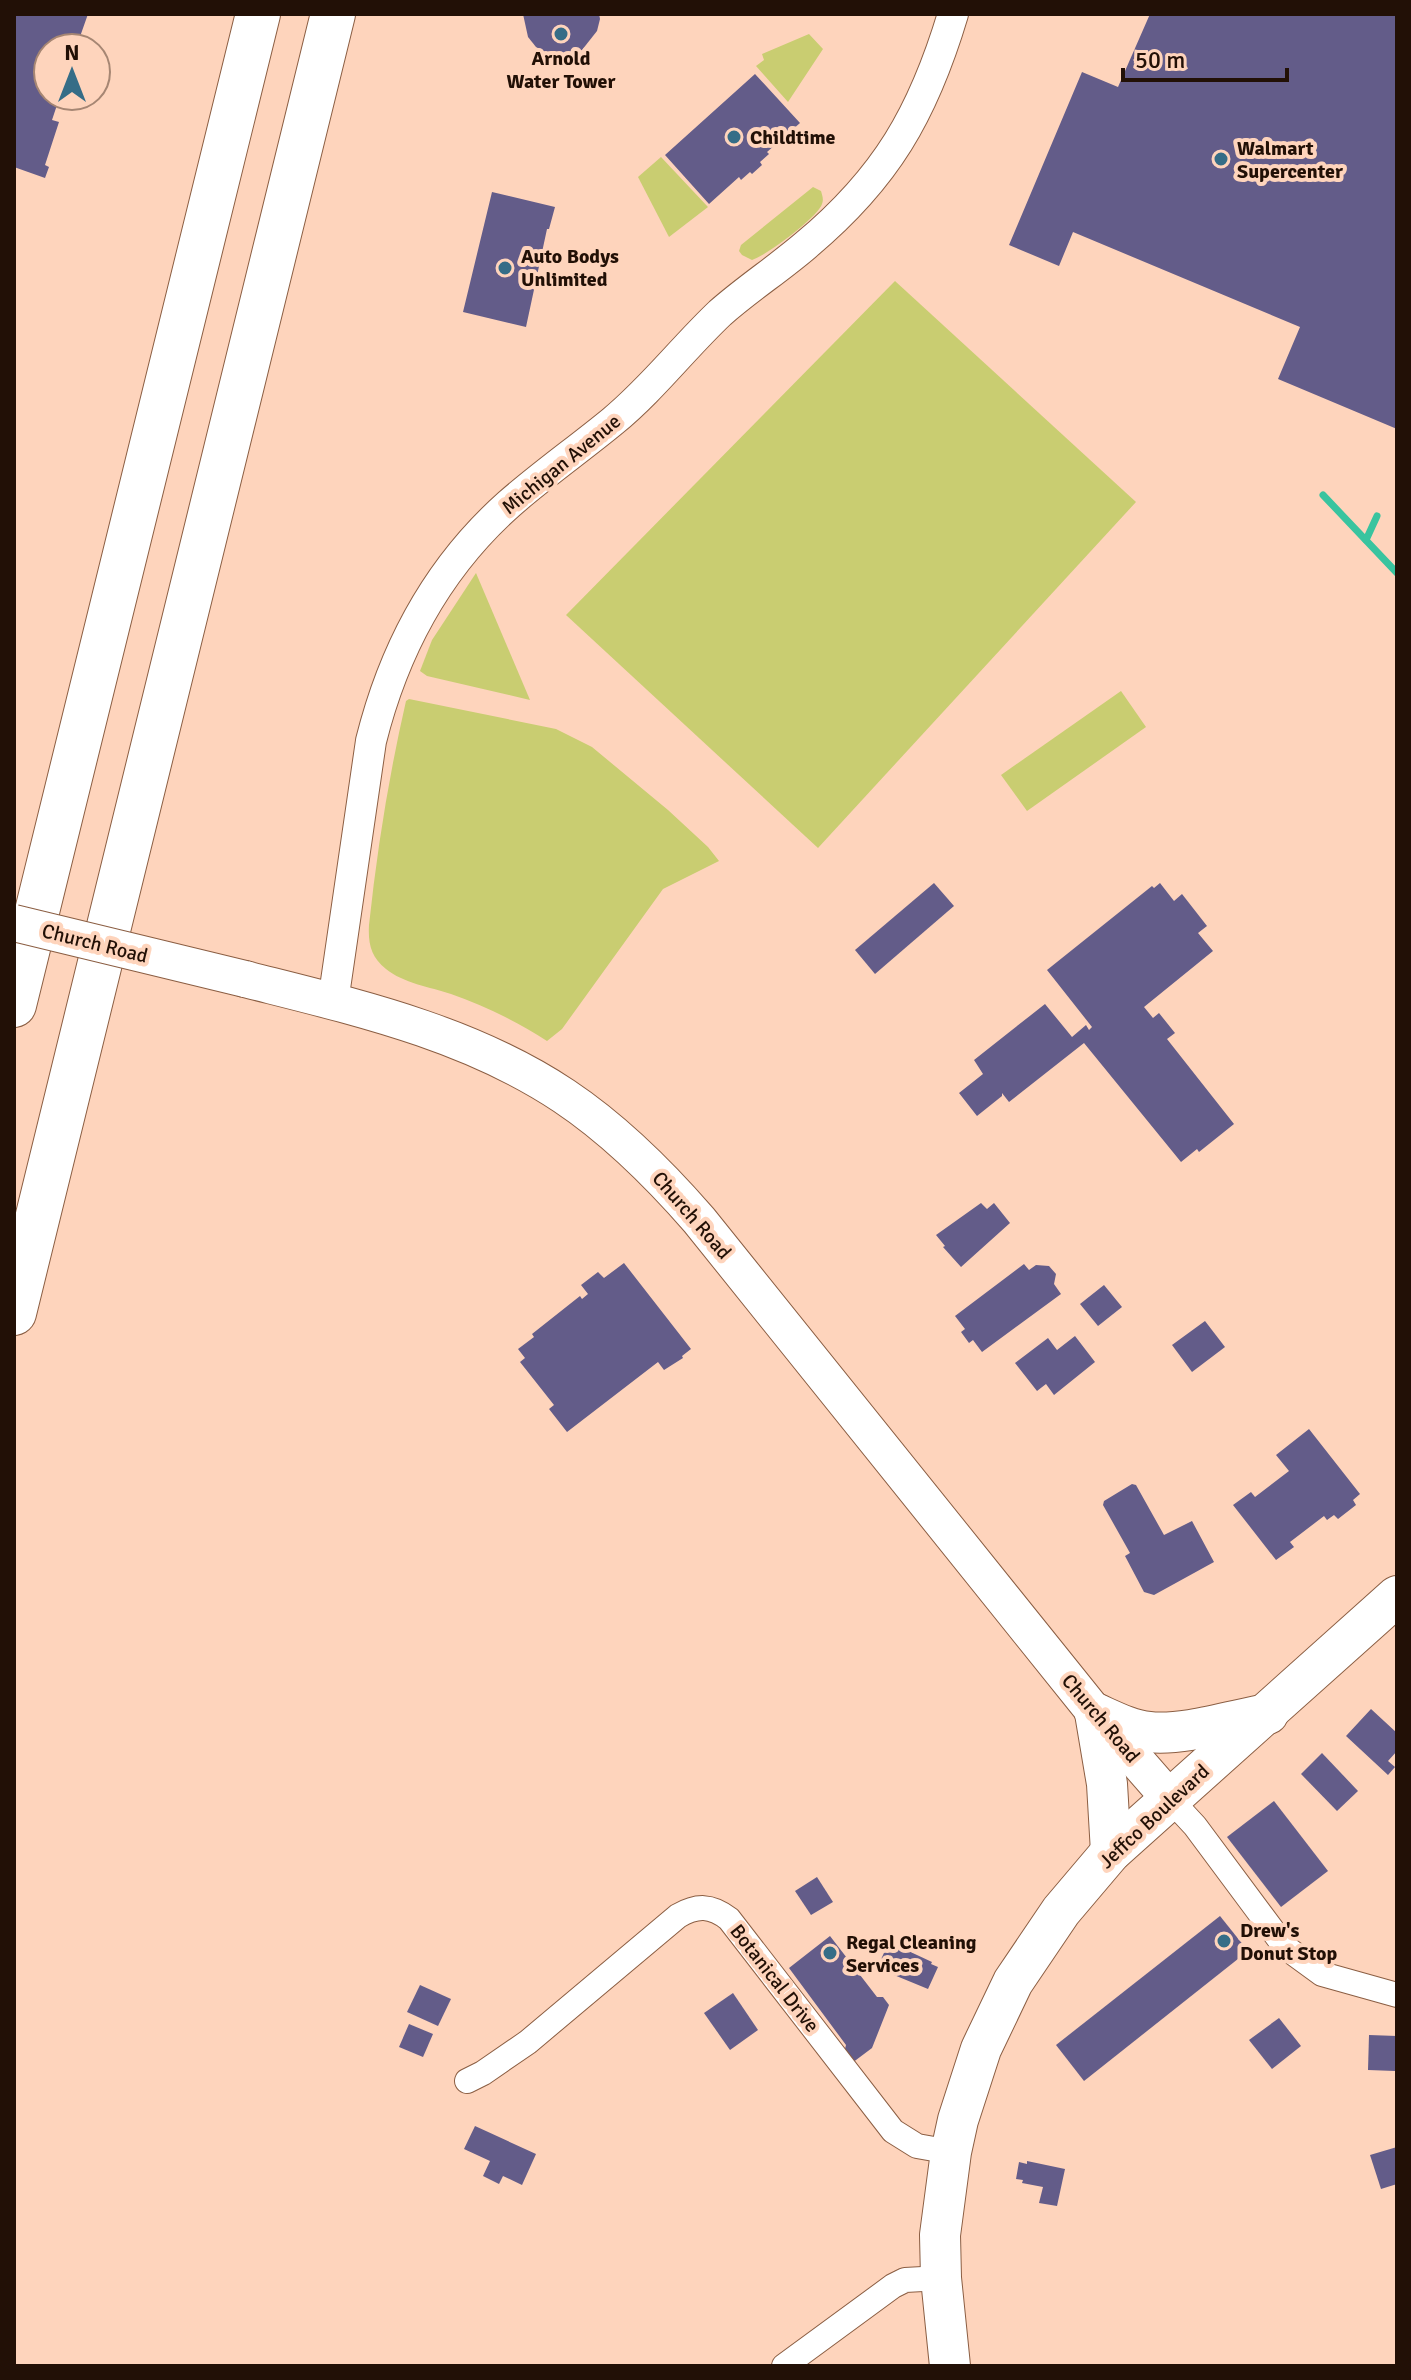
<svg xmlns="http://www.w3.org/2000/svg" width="1411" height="2380" viewBox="0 0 1411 2380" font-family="Signika,sans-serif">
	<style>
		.green { fill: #c9cd71 }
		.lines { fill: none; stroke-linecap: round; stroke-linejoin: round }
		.stream { stroke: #39c49f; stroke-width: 7 }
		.building { fill: #635c89 }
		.minor-casing { stroke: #8b5e43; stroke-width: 26 }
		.tertiary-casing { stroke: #8b5e43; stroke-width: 32 }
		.secondary-casing { stroke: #8b5e43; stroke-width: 38 }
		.primary-casing { stroke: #8b5e43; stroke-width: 42 }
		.motorway-casing { stroke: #8b5e43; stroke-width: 46 }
		.minor { stroke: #fff; stroke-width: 24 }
		.tertiary { stroke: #fff; stroke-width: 30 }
		.secondary { stroke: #fff; stroke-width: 36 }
		.primary { stroke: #fff; stroke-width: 40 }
		.motorway { stroke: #fff; stroke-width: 44 }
		.secondary-bridge-casing { stroke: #8b5e43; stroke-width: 38; stroke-linecap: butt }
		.secondary-bridge { stroke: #fff; stroke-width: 36 }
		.poi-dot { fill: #356d87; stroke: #fed4bc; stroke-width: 3 }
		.labels { text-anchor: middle; stroke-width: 8; stroke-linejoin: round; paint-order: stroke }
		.poi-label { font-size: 20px; font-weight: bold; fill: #221006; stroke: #fed4bc; text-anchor: start }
		.street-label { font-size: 20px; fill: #221006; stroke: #fed4bc }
	</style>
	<rect width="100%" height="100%" fill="#fed4bc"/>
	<g class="green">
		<path d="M809,34L823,49L788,102L756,66L764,60L762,54Z"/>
		<path d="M661,157L708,207L669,237L638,177Z"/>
		<path d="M813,187L821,191C822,195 824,199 822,204C818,217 766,256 752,260L742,255L739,251L741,245Z"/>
		<path d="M895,281L1136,502L818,848L566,615Z"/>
		<path d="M476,573L530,700L427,676L420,671L432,640Z"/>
		<path d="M1121,691L1146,727L1027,811L1001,775Z"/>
		<path d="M409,699L556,729L592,747L668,810L708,847L719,861L663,889L562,1029L547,1041C517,1021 484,1006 451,994C430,987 403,983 386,969C371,957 368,944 369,925C377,850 389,775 406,701Z"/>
	</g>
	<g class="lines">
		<g class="stream">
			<path d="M1323,495L1397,573"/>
			<path d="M1366,540L1377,516"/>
		</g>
	</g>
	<g class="building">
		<path d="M14,14H88L76,48H48V96H60L52,120L59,122L45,165L49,167L45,178L14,167Z"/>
		<path d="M523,14H599L600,19L597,31L582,50L559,56L547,53L536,47L528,37Z"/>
		<path d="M1150,14H1397V429L1278,379L1300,327L1073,232L1059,266L1009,245L1082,72L1118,87Z"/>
		<path d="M755,74L800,123L767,152L769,154L760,162L762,165L752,174L750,172L741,180L739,177L709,204L665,155Z"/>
		<path d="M492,192L555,207L549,229H547L526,327L463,312Z"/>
		<path d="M934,883L954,906L875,974L855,950Z"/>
		<path d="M1160,883L1174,901L1182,894L1207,926L1198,933L1213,951L1144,1007L1153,1018L1159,1013L1175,1033L1167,1039L1234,1124L1199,1152L1197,1149L1181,1162L1084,1043L1009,1102L1002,1093V1096L977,1116L959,1093L983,1074L974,1060L1045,1004L1072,1037L1086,1025L1089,1030L1092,1027L1047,970L1152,886L1154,888Z"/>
		<path d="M981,1203L987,1209L994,1203L1010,1223L961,1267L943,1247L945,1246L936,1235Z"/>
		<path d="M624,1263L691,1349L682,1356L683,1358L664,1370L658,1362L567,1432L549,1409L554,1405L520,1362L525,1358L518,1349L534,1337L532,1334L580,1296L582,1299L588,1294L581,1285L598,1272L604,1278Z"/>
		<path d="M1024,1264L1029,1270L1036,1265L1049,1266L1056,1274L1054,1284L1061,1294L982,1352L973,1340L969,1343L961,1332L965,1329L955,1316Z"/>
		<path d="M1104,1285L1122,1307L1098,1326L1080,1304Z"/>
		<path d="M1205,1321L1225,1347L1192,1372L1172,1345Z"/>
		<path d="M1075,1336L1095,1362L1054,1395L1046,1384L1037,1391L1015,1363L1048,1338L1057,1350Z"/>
		<path d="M1309,1429L1360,1494L1353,1500L1356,1505L1338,1519L1334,1515L1327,1520L1324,1516L1290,1542L1294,1547L1276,1560L1233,1505L1251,1492L1255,1497L1289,1471L1276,1455Z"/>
		<path d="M1132,1484L1136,1485L1164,1535L1192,1521L1214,1562L1154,1595L1144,1592L1125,1556L1130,1553L1103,1505L1104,1501Z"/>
		<path d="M1371,1709L1397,1733V1751L1388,1761L1395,1767L1388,1775L1346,1736Z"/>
		<path d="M1322,1753L1358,1791L1337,1811L1301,1774Z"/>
		<path d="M1274,1801L1328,1871L1281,1907L1227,1837Z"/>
		<path d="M817,1877L833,1902L811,1915L795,1891Z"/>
		<path d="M1220,1916L1248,1951L1084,2081L1056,2045Z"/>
		<path d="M830,1936L877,1997H883L889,2005L872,2048L852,2063L844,2053L846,2045L789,1968Z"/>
		<path d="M889,1942L932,1962L931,1964L938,1967L928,1989L877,1968Z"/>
		<path d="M420,1985L451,1999L438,2026L407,2012Z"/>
		<path d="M733,1993L758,2030L730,2050L704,2013Z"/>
		<path d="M1279,2018L1301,2046L1272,2069L1249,2040Z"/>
		<path d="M409,2024L433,2034L423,2057L399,2047Z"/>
		<path d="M1369,2035L1397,2036L1395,2071L1368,2070Z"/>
		<path d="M475,2126L536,2154L522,2185L503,2176L499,2184L483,2176L490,2161L464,2149Z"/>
		<path d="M1397,2147V2184L1381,2189L1370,2155Z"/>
		<path d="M1027,2161L1065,2169L1057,2206L1039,2203L1043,2187L1022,2183L1023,2180L1016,2179L1019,2162L1027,2164Z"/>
	</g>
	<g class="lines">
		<defs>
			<g id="minor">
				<path d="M1170,1799L1195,1826L1285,1947L1322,1974L1397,1995"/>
				<path d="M467,2081L483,2073L528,2042L678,1916C697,1905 711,1905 729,1919L893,2131L917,2146L951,2152"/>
				<path d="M784,2366L893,2286L905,2280L941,2278"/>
			</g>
			<path id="tertiary" d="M333,1002L371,741C394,649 437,568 509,504C542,475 579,449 613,421C652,389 683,348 720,313C747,289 778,269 806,245C886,178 923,114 953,14"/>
			<path id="secondary" d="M245,979C355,1007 468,1032 564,1096C615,1130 659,1174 699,1220L1095,1713L1170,1799"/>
			<g id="primary">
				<path d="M1095,1713C1113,1721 1130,1730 1149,1732C1182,1736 1234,1720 1268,1714"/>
				<path d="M1095,1713L1107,1784L1111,1852"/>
				<path d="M950,2366L941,2278L940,2235L951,2152L958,2120L981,2049L1013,1982L1061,1911L1111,1852L1397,1596"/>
			</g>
			<g id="motorway">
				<path d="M14,1005L258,14"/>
				<path d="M14,1313L333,14"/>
			</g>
		</defs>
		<use href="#minor" class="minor-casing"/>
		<use href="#tertiary" class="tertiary-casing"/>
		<use href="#secondary" class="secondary-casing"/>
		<use href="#primary" class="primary-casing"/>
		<use href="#motorway" class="motorway-casing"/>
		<use href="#minor" class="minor"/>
		<use href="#tertiary" class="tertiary"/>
		<use href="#secondary" class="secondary"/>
		<use href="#primary" class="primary"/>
		<use href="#motorway" class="motorway"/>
		<defs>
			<path id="secondary-bridge" d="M14,923L245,979"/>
		</defs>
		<use href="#secondary-bridge" class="secondary-bridge-casing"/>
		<use href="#secondary-bridge" class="secondary-bridge"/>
	</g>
	<g class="poi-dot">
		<circle cx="561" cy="34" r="8"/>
		<circle cx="734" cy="137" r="8"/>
		<circle cx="1221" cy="159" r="8"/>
		<circle cx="505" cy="268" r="8"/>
		<circle cx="1224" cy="1941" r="8"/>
		<circle cx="830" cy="1953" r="8"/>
	</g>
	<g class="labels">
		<g class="poi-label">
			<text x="561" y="65" text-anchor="middle">Arnold<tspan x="561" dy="23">Water Tower</tspan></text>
			<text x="750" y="144">Childtime</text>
			<text x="1237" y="155">Walmart<tspan x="1237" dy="23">Supercenter</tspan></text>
			<text x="521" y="263">Auto Bodys<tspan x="521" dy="23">Unlimited</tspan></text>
			<text x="1240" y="1937">Drew's<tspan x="1240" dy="23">Donut Stop</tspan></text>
			<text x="846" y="1949">Regal Cleaning<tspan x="846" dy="23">Services</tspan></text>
		</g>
		<g class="street-label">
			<text transform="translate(561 464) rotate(-39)" y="7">Michigan Avenue</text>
			<text transform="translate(95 943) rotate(14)" y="7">Church Road</text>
			<text transform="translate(692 1215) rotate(49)" y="7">Church Road</text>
			<text transform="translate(1101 1718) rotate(50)" y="7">Church Road</text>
			<text transform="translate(1154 1816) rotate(-43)" y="7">Jeffco Boulevard</text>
			<text transform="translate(775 1978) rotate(52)" y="7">Botanical Drive</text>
		</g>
	</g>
	<rect width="1411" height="2380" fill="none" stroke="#221006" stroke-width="32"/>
	<g transform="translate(72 72)"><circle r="38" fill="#fed4bc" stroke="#a68673" stroke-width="2"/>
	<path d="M0-6L14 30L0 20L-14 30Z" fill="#356d87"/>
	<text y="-12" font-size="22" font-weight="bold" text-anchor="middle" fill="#221006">N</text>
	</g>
	<path d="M1123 68v12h164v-12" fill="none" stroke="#221006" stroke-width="4"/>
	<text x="1135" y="68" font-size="24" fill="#221006" stroke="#fed4bc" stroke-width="6" paint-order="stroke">50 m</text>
</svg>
